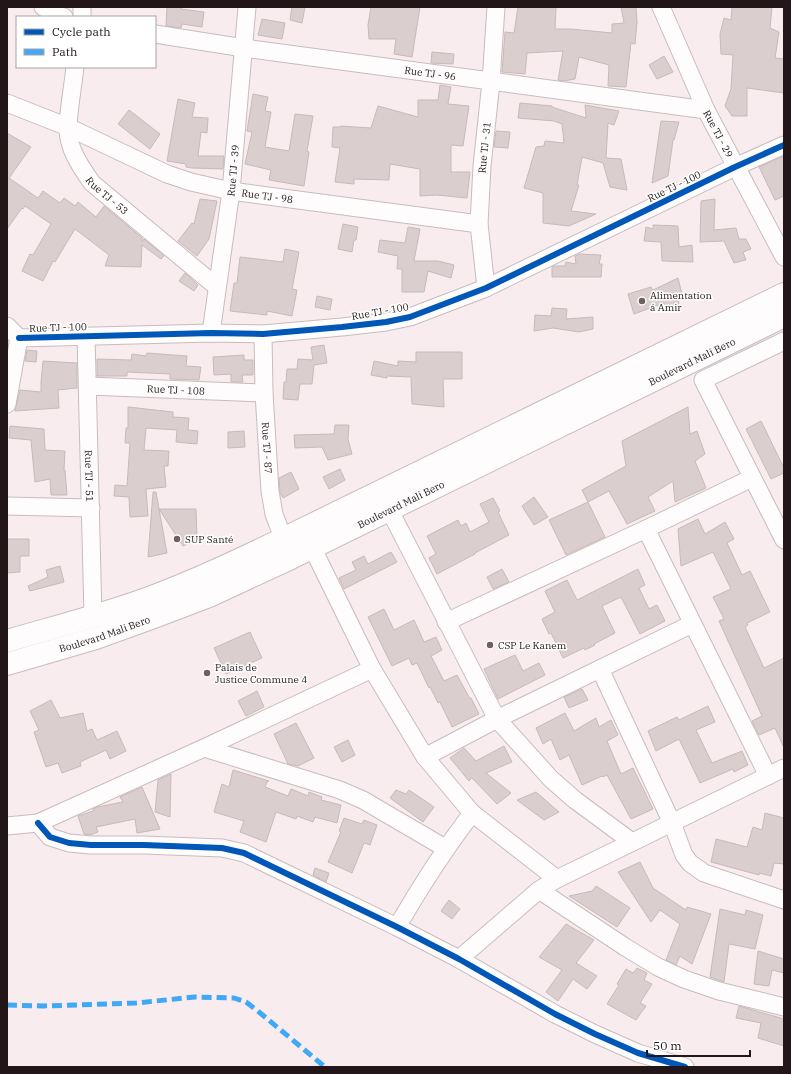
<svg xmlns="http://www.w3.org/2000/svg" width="791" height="1074" viewBox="0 0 791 1074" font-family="'IBM Plex Serif',serif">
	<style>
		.building { fill: #dbcece; stroke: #c6baba }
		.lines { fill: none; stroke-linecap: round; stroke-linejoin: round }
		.minor-casing { stroke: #c8bcbd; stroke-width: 19 }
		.primary-casing { stroke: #c8bcbd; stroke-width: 24 }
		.minor { stroke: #fefcfc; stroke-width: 17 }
		.primary { stroke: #fefcfc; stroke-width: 22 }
		.quiet { stroke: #3fa9f5; stroke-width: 5; stroke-dasharray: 10 5; stroke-linecap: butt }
		.cycleway-casing { stroke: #fff; stroke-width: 8 }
		.cycleway { stroke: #0057b8; stroke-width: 6 }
		.poi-dot { fill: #6e6163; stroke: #fff; stroke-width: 1.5 }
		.labels { text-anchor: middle; stroke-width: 3; stroke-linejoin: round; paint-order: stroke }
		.street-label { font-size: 10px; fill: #231618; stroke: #fff }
		.poi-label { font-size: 10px; fill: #231618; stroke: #fff; text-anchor: start }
	</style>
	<rect width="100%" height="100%" fill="#f9ecee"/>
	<g class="building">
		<path d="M167,7H182L181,9L204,12L202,27L182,24L181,28L166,26Z"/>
		<path d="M292,7H305L302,23L290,20Z"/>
		<path d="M371,7H420L412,57L394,54L396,39H369L368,25Z"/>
		<path d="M518,7H556L555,29H571L612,33V24L624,23L621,7H636L637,22L635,44L631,43L626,87L608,86L609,65L579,57L575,79L564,81L558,80L563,51L527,53L525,74L502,72L505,32L514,33Z"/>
		<path d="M732,7H772L770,28L779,32L775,58L784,59V93L747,88V116H732L725,106L731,89L733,55L721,54L720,34L724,18L731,20Z"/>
		<path d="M262,19L285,23L282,39L258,35Z"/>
		<path d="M432,52L454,54L453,64L431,63Z"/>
		<path d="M664,56L673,72L657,79L649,65Z"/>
		<path d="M440,85L451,87L448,104L469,106L463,146L451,145V172H470L467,198L437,195L420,196V169L390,164L389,180L354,179V184L335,182L340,148L332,147L333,127H340L341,126L371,128L378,106L418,117V100H438Z"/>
		<path d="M253,94L268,97L265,111L271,112L265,147L289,151L295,114L313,116L307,151L309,152L304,186L269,180L271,170L245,164L252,132L247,131Z"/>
		<path d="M178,99L195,103L192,117L208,118L207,133L201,132L198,156H224L223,169L192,168L186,167V164L167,161Z"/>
		<path d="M520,103L552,106V107L586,118L585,105L619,111L614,125L608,123L606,158L621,159L627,190L610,187L603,163L582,157L577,185H579L571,211L596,214L569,226L543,223V193L524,188L536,147L544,146L545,141L564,143L562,124L554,121L518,118Z"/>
		<path d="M129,110L160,134L150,149L118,124Z"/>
		<path d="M661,121L679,122L674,140H673L668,176L652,183Z"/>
		<path d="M496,131L510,132L508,148L494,147Z"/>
		<path d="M7,133L31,147L9,178L38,198L43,191L60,203L64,198L75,206L78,202L96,217L104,206L142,238V241L144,239L164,256L161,259L142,245L141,267L105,266L109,255L75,229L55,262L53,261L43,281L22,271L30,254L33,255L51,224L25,206L23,209L22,208L7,229Z"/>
		<path d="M784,156V196L775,200L759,167Z"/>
		<path d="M200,199L217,201L209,239L197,256L178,241L192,223L194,224Z"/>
		<path d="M715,199L714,230L736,228L739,239H746L751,249L743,252L746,260L734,263L724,241L700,242L701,201Z"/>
		<path d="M343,224L358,227L356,240H354L352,252L338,249Z"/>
		<path d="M653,225L678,226L679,247L692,245L693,262L662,261L661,242L644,241L646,227L653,229Z"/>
		<path d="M408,227L420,229L414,261H438L454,265L451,278L428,271L424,292H402V269H397L398,256L378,252L380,240L405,243Z"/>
		<path d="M285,249L299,252L292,289L297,290L292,316L267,311V315L230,311L234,283H237L240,257L283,262Z"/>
		<path d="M580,254L601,255L599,264H602L601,277H552V267L555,266H565L566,262L576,264L575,256Z"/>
		<path d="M185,273L198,285L194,291L179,281Z"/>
		<path d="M678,278L682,294L677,297L679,304L668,311L664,303L634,314L628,294L651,287L653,290Z"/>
		<path d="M317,296L332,299L330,310L315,307Z"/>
		<path d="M552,308L567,309L566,319L593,317V329L579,332L553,328L534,331L535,315L551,316Z"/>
		<path d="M324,345L327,363L314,365L312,384H300L298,400L283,399L284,382H286L287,369H297L298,359L313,360L311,347Z"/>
		<path d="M27,350L37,351L36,362L25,361Z"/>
		<path d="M416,352H462V379H443L444,407L412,404L411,377L387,376V378L371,375L374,361L398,366V361L416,362Z"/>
		<path d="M147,353L187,356L186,366L201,367L199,380L170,379V374L127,372V376H97V359L131,360L132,354L146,356Z"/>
		<path d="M244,355V360H253V375H242L243,382H231V374L214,375L213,357Z"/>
		<path d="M43,361L77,363V388L58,390L59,408L15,411L20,390L41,392V382Z"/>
		<path d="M128,407L173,412V417L189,418L188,430L198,431L197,444L176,442L177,430L146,428L144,450L169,451L168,466H164L166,487L146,489L148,516L130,517L129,497L114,496L115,485L127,486L130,443H125L126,428H128Z"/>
		<path d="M688,407L690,434L697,431L705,454L695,461L706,488L675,502L673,481L648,497L655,511L627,524L609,491L588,502L582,490L626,466L622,441Z"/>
		<path d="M761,421L784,468V473L771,479L746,429Z"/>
		<path d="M335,425H349L348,439L352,454L328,460L322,447L295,448L294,435L334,434Z"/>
		<path d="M10,426L44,429L45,450L65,451L64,470H65L67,495H51L50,479L35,482L31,440L9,438Z"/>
		<path d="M244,431L245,447L228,448V432Z"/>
		<path d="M340,469L345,480L329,489L323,477Z"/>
		<path d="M291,472L299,489L283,498L280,493L279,478Z"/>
		<path d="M153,492H156L159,509H196L197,540L183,546L159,509L167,553L148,557Z"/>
		<path d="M534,497L548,517L534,525L522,506Z"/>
		<path d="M493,498L500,511L498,512L509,535L475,553V554L437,574L429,558L436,554L427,536L458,520L461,526L466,523L470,532L489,522L480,504Z"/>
		<path d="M588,502L605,537L566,555L549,520Z"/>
		<path d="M698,519L705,534L725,522L734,539L727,543L742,575L750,571L770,612L747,623L748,625L745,627L764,668L784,658V748L775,728L759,735L752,721L762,716L719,621L724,619L713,597L731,589L713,552L681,566L678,529Z"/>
		<path d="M7,539H29V556H20V572L7,573Z"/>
		<path d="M391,552L397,562L344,589L339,578L356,570L352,562L364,556L368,564Z"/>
		<path d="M60,566L64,582L30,591L28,586L48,577L46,570Z"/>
		<path d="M502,569L509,582L493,589L487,577Z"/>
		<path d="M638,569L645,585L639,588L649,609L657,605L665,621L640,634L621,597L602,606L615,633L594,644L595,645L585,650L584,648L563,658L551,633L549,634L542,619L555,612L545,591L567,580L577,600Z"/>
		<path d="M384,609L394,630L414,620L424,642L436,637L442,650L431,656L444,681L457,675L470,699L471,698L479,714L452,727L440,702L438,703L430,687L429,688L417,663L412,665L409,658L392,666L368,617Z"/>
		<path d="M250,632L262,658L226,674L214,648Z"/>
		<path d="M515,655L523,671L539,663L545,675L498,699L484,669Z"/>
		<path d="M582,689L588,700L569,708L564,697Z"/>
		<path d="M257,691L264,707L246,716L238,701Z"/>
		<path d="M51,700L60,718L83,713L87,731L92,729L97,740L117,731L126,751L110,759L106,750L80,762L81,766L62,773L58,763L46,767L34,732L39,730L30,711Z"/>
		<path d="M708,706L715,722L696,730L712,763L742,751L748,765L734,772L733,769L700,783L679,739L656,751L648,731L677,717L679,720Z"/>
		<path d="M565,713L574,731L596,718L599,727L611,720L618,735L607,741L621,774L633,768L653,809L631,819L607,775L603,777L602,776L582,785L569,755L560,760L551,739L543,744L536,728Z"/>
		<path d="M296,723L314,758L298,766L288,764L274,734Z"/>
		<path d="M348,740L355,755L342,762L334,747Z"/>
		<path d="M504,746L512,762L486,773L511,793L497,804L472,778L469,781L450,758L464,748L476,761Z"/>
		<path d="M233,770L269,781L267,782L265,787L288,796L291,789L308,796L309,792L322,797L321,800L341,805L337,823L315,817L313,822L297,816L296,819L276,812L266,842L240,832L244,821L214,812L222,784L229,787Z"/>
		<path d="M171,774L170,817L155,812L158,780Z"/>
		<path d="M142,787L160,829L137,833L135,819L96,827L98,832L90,835L84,834L78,816L93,811V809L97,807L123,802L120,797Z"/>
		<path d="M396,790L406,794L409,790L434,807L423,822L390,798Z"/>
		<path d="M536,792L559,812L544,820L517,800Z"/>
		<path d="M765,813L784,818V864L774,863L771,876L759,873V875L711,862L716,839L747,847L753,827L762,830Z"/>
		<path d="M344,818L362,824L364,820L377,825L370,845L364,843L352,873L328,862L341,832L339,831Z"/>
		<path d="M640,862L653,888L686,910L687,907L711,914L692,964L680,956L676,965L666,960L680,924L660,910L651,922L618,872Z"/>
		<path d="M315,868L329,873L326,882L313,875Z"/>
		<path d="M596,886L630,908L617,927L569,896L592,891Z"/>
		<path d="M449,900L460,909L452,919L441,911Z"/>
		<path d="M720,909L745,915L746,910L763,915L755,949L729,944L724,982L710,977Z"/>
		<path d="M566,924L594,940L576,963L597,976L587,989L573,979L558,1001L546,992L562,970L539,957Z"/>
		<path d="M758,951L784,959V973L772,970L769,986L754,984Z"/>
		<path d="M637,968L647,973L644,980L652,984L640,1003L646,1006L636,1020L607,1004L619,985L617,984L626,969L633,973Z"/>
		<path d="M739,1006L784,1019V1046L758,1038L761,1023L736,1018Z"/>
	</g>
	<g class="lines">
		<defs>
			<g id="minor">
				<path d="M43,7L55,14L64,17"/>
				<path id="s1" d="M661,7L706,110L784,257"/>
				<path d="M82,17V7"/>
				<path id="s2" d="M155,34L244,48L706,110"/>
				<path id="s3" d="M75,67C73,86 69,106 68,126C67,147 80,166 92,183L217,287"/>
				<path id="s4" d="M7,103L68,127L167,174L191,182L231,191L479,224"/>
				<path id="s5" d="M486,288L479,224L482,166L491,82L496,7"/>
				<path d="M7,326L19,338L7,404"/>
				<path id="s6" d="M211,333L231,191L247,7"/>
				<path id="s7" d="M263,334L264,393L270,491L274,514L287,549"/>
				<path id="s8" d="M86,336L93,616"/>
				<path d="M19,338L211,333L263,334L342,327L386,322L410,317L486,288L735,167L784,145"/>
				<path d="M784,341L703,380L784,540"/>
				<path id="s9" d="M88,386L264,393"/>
				<path d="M7,506L91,508"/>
				<path d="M389,509L497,719L551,779L575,800L632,842"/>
				<path d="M646,529L768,776"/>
				<path d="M312,547L372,669L425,757L472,813L557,879"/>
				<path d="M446,622L646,529L752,478"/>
				<path d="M600,669L672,823L684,855L690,863L704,873L784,900"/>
				<path d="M204,748L340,790L363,800L445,848"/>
				<path d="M425,757L497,719L692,624"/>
				<path d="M38,823L50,837L69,843L91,845H144L222,848L244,853L397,927L459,959L555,1014L595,1034L638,1053L685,1067"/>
				<path d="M7,826L38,823L204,748L372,669"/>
				<path d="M539,890L625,947L658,967L684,979L719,991L784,1007"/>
				<path d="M397,927C420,887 444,850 472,813"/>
				<path d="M459,959L539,890L557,879L784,768"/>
			</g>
			<g id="primary">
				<path d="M7,641C55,627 103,615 149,598C195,581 239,560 283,539L784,294"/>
				<path id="s10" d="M7,664L96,638L154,617L209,596L291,558L784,316"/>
			</g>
		</defs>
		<use href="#minor" class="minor-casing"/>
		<use href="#primary" class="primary-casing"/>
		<use href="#minor" class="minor"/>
		<use href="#primary" class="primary"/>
		<path class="quiet" d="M7,1005L43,1006L136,1003L195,997L234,998L246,1002L259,1012L325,1067"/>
		<defs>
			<g id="cycleway">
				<path d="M19,338L211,333L263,334L342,327L386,322L410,317L486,288L735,167L784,145"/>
				<path d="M38,823L50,837L69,843L91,845H144L222,848L244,853L397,927L459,959L555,1014L595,1034L638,1053L685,1067"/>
			</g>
		</defs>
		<use href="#cycleway" class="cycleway-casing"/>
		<use href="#cycleway" class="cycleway"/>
	</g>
	<g class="poi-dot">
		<circle cx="642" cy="301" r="4"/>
		<circle cx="177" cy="539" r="4"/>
		<circle cx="490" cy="645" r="4"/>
		<circle cx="207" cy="673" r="4"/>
	</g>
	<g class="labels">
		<g class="street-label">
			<text dy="4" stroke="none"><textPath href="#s2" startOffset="278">Rue TJ - 96</textPath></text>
			<text dy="4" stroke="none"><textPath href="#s1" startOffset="139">Rue TJ - 29</textPath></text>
			<text dy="4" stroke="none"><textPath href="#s5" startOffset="141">Rue TJ - 31</textPath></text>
			<text dy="4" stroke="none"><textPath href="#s6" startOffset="164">Rue TJ - 39</textPath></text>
			<text transform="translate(674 186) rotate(-26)" y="4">Rue TJ - 100</text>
			<text dy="4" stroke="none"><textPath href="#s3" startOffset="142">Rue TJ - 53</textPath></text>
			<text dy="4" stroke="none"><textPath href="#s4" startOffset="278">Rue TJ - 98</textPath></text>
			<text transform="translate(380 311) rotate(-10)" y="4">Rue TJ - 100</text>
			<text transform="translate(58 327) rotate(-2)" y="4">Rue TJ - 100</text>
			<text dy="4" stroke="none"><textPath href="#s10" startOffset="750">Boulevard Mali Bero</textPath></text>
			<text dy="4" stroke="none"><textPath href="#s9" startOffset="88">Rue TJ - 108</textPath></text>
			<text dy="4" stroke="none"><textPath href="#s7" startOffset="114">Rue TJ - 87</textPath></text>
			<text dy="4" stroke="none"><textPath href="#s8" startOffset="140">Rue TJ - 51</textPath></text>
			<text dy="4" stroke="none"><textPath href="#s10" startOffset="426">Boulevard Mali Bero</textPath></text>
			<text dy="4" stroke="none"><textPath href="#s10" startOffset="102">Boulevard Mali Bero</textPath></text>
		</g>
		<g class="poi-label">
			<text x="650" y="299">Alimentation<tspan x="650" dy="12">á Amir</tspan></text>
			<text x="185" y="543">SUP Santé</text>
			<text x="498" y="649">CSP Le Kanem</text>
			<text x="215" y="671">Palais de<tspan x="215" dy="12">Justice Commune 4</tspan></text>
		</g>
	</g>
	<rect width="791" height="1074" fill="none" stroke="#231618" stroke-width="16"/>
	<rect x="16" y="16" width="140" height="52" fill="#ffffff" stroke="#a7a2a3"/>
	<rect x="24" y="29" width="20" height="6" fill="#0057b8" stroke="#a7a2a3"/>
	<text x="52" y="36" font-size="12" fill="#231618">Cycle path</text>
	<rect x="24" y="49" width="20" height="6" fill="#3fa9f5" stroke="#a7a2a3"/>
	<text x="52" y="56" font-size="12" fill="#231618">Path</text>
	<path d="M647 1050v6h103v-6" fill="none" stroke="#231618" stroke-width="2"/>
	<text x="653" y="1050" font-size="12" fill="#231618" stroke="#ffffff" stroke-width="3" paint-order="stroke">50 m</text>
</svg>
